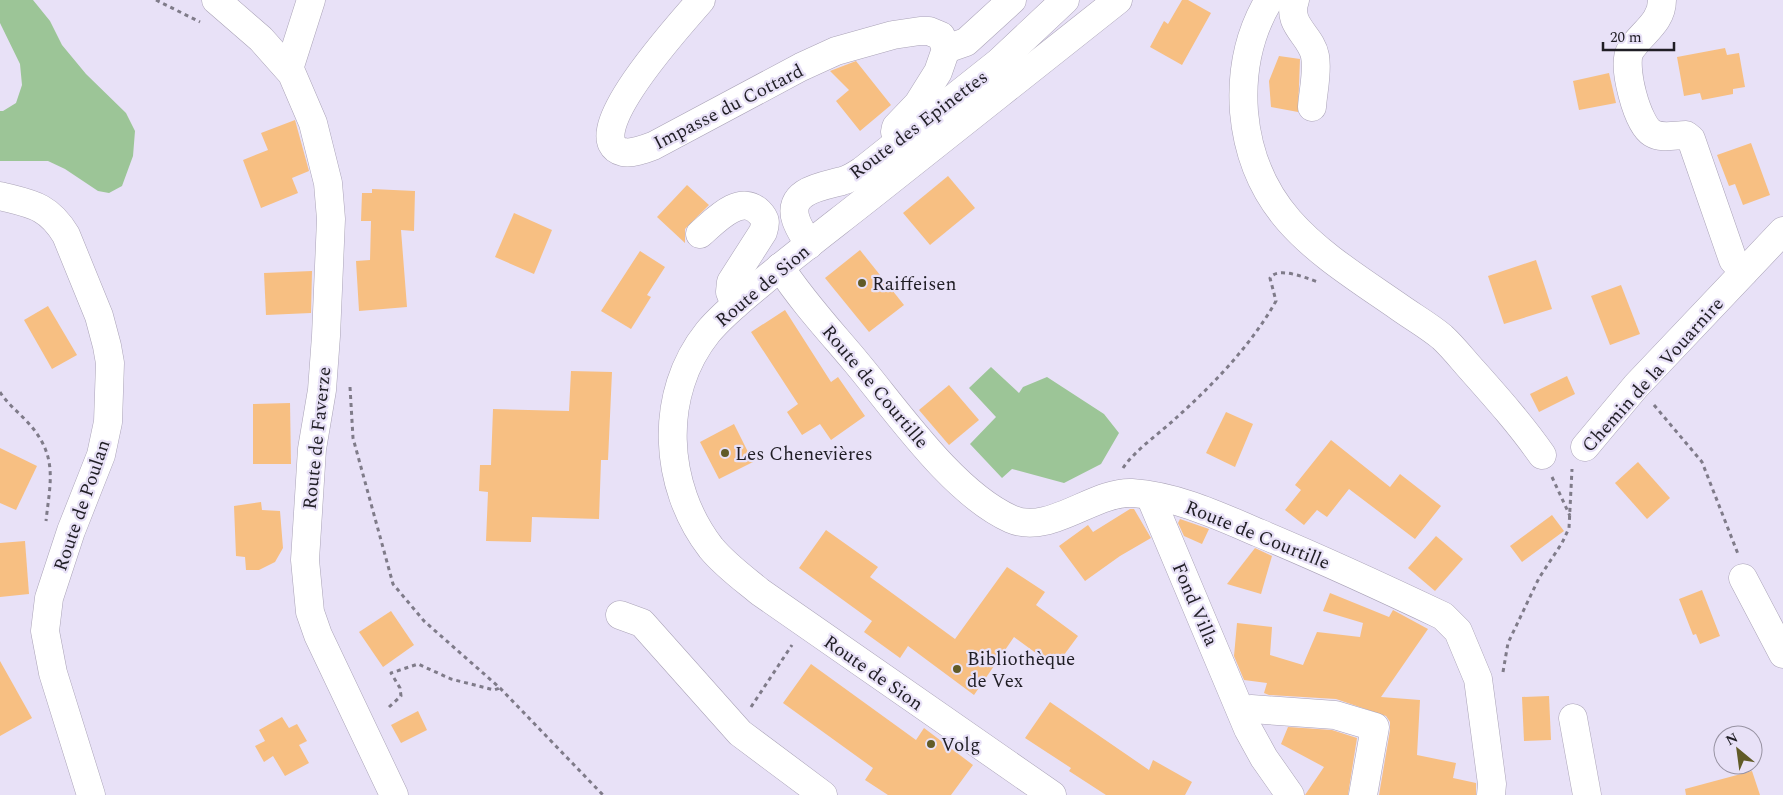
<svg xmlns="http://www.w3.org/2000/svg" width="1783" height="795" viewBox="0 0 1783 795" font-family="Spectral,serif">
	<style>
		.green { fill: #9cc597 }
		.building { fill: #f7bf82 }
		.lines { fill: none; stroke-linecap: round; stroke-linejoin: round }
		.minor-casing { stroke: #aaa3b7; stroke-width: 29 }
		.major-casing { stroke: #aaa3b7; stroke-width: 29 }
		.path { stroke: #7f7b89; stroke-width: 3; stroke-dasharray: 4 4; stroke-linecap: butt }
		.minor { stroke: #fff; stroke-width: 28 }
		.major { stroke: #fff; stroke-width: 28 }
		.poi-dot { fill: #615b27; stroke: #e8e1f7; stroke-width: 2 }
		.labels { text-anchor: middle; stroke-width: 4.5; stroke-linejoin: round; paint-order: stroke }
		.street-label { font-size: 19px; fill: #201e25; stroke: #e8e1f7 }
		.poi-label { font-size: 19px; fill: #201e25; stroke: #e8e1f7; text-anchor: start }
	</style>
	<rect width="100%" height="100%" fill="#e8e1f7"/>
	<g class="green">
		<path d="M0,0H33L50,21L62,45L86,74L126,113L135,131L133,156L122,186L109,193L98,191L65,169L48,161H0V111H3L16,103L22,85L20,64L0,23Z"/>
		<path d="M991,367L1019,393L1023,387L1047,377L1104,414L1119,433L1101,464L1064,483L1012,469L1002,478L970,444L996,417L969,388Z"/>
	</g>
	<g class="building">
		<path d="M1182,0H1188L1211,13L1182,65L1150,47L1164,21L1168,24Z"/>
		<path d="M1725,48L1727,55L1739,53L1745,87L1733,89V94L1702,100L1700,93L1684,96L1677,57Z"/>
		<path d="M1279,56L1300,59L1298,112L1271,107L1269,81Z"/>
		<path d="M856,61L891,105L860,131L836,101L849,90L830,71Z"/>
		<path d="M1609,73L1616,103L1579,110L1573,81Z"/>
		<path d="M295,120L309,171L292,178L298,193L261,208L243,160L268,150L261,133Z"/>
		<path d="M1751,143L1770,195L1743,205L1735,184L1729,186L1717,155Z"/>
		<path d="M948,176L975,208L930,245L903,213Z"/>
		<path d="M687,185L709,205L685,229V243L657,217Z"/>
		<path d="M372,189L415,191L414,231L401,230L407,307L359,311L356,261L370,260L371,221H361L362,193H372Z"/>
		<path d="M514,213L552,230L534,274L495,257Z"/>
		<path d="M860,250L904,305L869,332L825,278Z"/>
		<path d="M640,251L665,267L647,295L651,297L631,329L601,311Z"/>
		<path d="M1536,260L1552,309L1504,324L1488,276Z"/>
		<path d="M312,271L311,313L266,315L264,273Z"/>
		<path d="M1621,285L1640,334L1610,345L1591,296Z"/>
		<path d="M48,306L77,355L52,369L24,320Z"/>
		<path d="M785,310L831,382L838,377L865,416L831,440L820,424L802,435L787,412L798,404L751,332Z"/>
		<path d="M571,371L612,372L608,460H601L599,519L532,517L531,542L486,541L488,492L479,491L480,465H491L493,409L569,411Z"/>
		<path d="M1567,376L1575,394L1539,412L1530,394Z"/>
		<path d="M949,385L979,420L949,445L919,410Z"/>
		<path d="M290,403L291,464H253V404Z"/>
		<path d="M1226,412L1253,424L1235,467L1206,453Z"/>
		<path d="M734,424L753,462L719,479L700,442Z"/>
		<path d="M1331,440L1390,487L1400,474L1441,506L1415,539L1349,489L1327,517L1317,510L1304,525L1285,510L1301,490L1295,485Z"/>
		<path d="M0,448L37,466L16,510L0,503Z"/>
		<path d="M1638,462L1670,498L1647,519L1615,483Z"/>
		<path d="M261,502L262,510L280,511L283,548L275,562L259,570H246L245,557L236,556L234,506Z"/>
		<path d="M1130,509H1134L1151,538L1120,556L1085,581L1059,546L1088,525L1093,532Z"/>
		<path d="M1552,515L1564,531L1522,562L1510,546Z"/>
		<path d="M1180,519L1209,529L1202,544L1184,536L1178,523Z"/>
		<path d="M826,530L878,567L870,577L955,639L1007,567L1045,592L1036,605L1078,636L1055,667L1014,637L974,695L908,646L900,658L864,632L872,621L799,568Z"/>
		<path d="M1436,536L1463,559L1435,591L1408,568Z"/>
		<path d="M25,541L29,594L0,597V543Z"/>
		<path d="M1255,548L1272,556L1261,594L1227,584Z"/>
		<path d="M1702,590L1720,636L1700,644L1696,634L1693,635L1679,599Z"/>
		<path d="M1330,593L1389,617L1393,610L1428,629L1381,697L1420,700L1417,755L1456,763L1453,778L1476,783V795H1379L1390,730V722L1386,716L1336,699L1269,695L1264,693L1267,683L1244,680L1234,656L1237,623L1272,627L1270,655L1303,665L1317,632L1360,637L1363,623L1323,611Z"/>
		<path d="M391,611L414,645L383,667L359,632Z"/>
		<path d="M0,661L32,718L0,736Z"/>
		<path d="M811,664L916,740L924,728L973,765L951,795H888L865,780L873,768L783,703Z"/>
		<path d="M1549,696L1551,740L1524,741L1522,697Z"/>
		<path d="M1050,702L1149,770L1153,760L1192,782L1185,795H1106L1069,771L1071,768L1025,738Z"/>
		<path d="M418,711L427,730L401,743L391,725Z"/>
		<path d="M282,717L289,728L297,724L307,741L299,745L309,763L285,776L273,756L264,762L255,746L265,741L259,730Z"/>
		<path d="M1288,727L1332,730L1357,738L1348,795H1305L1324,767L1281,744Z"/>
		<path d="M1752,771L1760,795H1686L1685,789Z"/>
	</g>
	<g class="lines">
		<defs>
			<g id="minor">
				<path d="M216,0L261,39L292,74L313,123L328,183L331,219L326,336L322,390L312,449L305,560L310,612L318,635L394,795"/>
				<path d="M701,0C687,17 573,139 623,152C632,154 645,149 653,146L801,67L836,51L893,35L920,31H929L941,36L946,49L938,72L918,104L896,127L895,132L900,142"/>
				<path d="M1269,0C1248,35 1241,71 1244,112C1253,215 1321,253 1399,307C1413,317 1429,326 1442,337C1453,347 1463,360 1473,371C1497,398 1521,425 1542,455"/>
				<path d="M1295,0C1286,25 1311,35 1315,56C1318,72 1313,91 1312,107"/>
				<path d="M1662,0C1662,23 1641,33 1630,51C1622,66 1637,124 1652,133C1662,139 1675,135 1686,135L1691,139L1733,260L1744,272"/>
				<path d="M946,49L966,42L1012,0"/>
				<path d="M289,69L311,0"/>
				<path d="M0,196C31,204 48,205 66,235L99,316L107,346L110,363L108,422L101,455L71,531L49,598L45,631L53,673L91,795"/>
				<path d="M700,234C715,221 740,193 759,212C766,219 766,223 763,232L731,282L730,292L735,305"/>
				<path d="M809,245C805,237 799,229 796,220C786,190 825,186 842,181C850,179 857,174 863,170L999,62L1065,0"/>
				<path d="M780,267C802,301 830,331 856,362C897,411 953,493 1011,519C1049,536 1094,491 1132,493C1177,496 1219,516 1259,533C1321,559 1382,587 1443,616L1458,631L1478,679L1492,784L1491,795"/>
				<path d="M1585,447L1636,386L1783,231"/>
				<path d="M1150,496L1248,729L1264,758L1290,795"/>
				<path d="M1743,578L1783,654"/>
				<path d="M620,615L642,623L740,733L823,795"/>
				<path d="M1241,711L1251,709L1335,715L1375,727L1363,795"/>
				<path d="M1573,718L1587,795"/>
			</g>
			<path id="major" d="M1052,795L760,592C743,578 725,565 711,548C663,486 658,394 708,332C723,314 742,299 760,284C798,252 838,222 877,191C957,127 1038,64 1118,0"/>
		</defs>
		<use href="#minor" class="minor-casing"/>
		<use href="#major" class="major-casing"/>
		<g class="path">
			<path d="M156,0L200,22"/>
			<path d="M350,387L353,438L393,584L424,621L500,688L603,795"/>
			<path d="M0,392C8,405 21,414 31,426C58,458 50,483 46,521"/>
			<path d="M1654,405L1702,462L1738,554"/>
			<path d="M1123,468C1136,449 1159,434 1176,418C1213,385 1252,344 1276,301L1270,278C1278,266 1306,278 1318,282"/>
			<path d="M1552,477L1570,516"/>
			<path d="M1503,672L1508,643L1539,578L1562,543L1569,528L1572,469"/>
			<path d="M389,707L401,696L400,688L391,673L418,664L451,679L494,690L500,688"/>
			<path d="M751,707L792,645"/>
		</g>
		<use href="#minor" class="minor"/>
		<use href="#major" class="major"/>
	</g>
	<g class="poi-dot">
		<circle cx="862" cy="283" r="5"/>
		<circle cx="725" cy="453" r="5"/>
		<circle cx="957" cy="669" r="5"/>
		<circle cx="931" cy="744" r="5"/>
	</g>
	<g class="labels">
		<g class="street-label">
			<text transform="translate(728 106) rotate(-27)" y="7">Impasse du Cottard</text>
			<text transform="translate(918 124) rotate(-37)" y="7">Route des Epinettes</text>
			<text transform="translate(762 285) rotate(-40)" y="7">Route de Sion</text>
			<text transform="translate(1652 374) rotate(-48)" y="7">Chemin de la Vouarnire</text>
			<text transform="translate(876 386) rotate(50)" y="7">Route de Courtille</text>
			<text transform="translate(316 438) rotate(-84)" y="7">Route de Faverze</text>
			<text transform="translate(81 505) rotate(-71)" y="7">Route de Poulan</text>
			<text transform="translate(1258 534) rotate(22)" y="7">Route de Courtille</text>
			<text transform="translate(1196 604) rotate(67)" y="7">Fond Villa</text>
			<text transform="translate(874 672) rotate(35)" y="7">Route de Sion</text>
		</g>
		<g class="poi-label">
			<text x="872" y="290">Raiffeisen</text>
			<text x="735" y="460">Les Chenevières</text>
			<text x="967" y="665">Bibliothèque<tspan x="967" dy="22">de Vex</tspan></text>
			<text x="941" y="751">Volg</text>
		</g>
	</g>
	<g transform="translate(1738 750) rotate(331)"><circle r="24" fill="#e8e1f7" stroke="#9893a3"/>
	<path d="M0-4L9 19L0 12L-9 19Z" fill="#615b27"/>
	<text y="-8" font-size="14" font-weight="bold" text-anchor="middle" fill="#201e25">N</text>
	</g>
	<path d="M1603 42v8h71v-8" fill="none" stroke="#201e25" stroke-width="2.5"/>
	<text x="1610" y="42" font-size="15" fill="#201e25" stroke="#e8e1f7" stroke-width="4" paint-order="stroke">20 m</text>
</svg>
